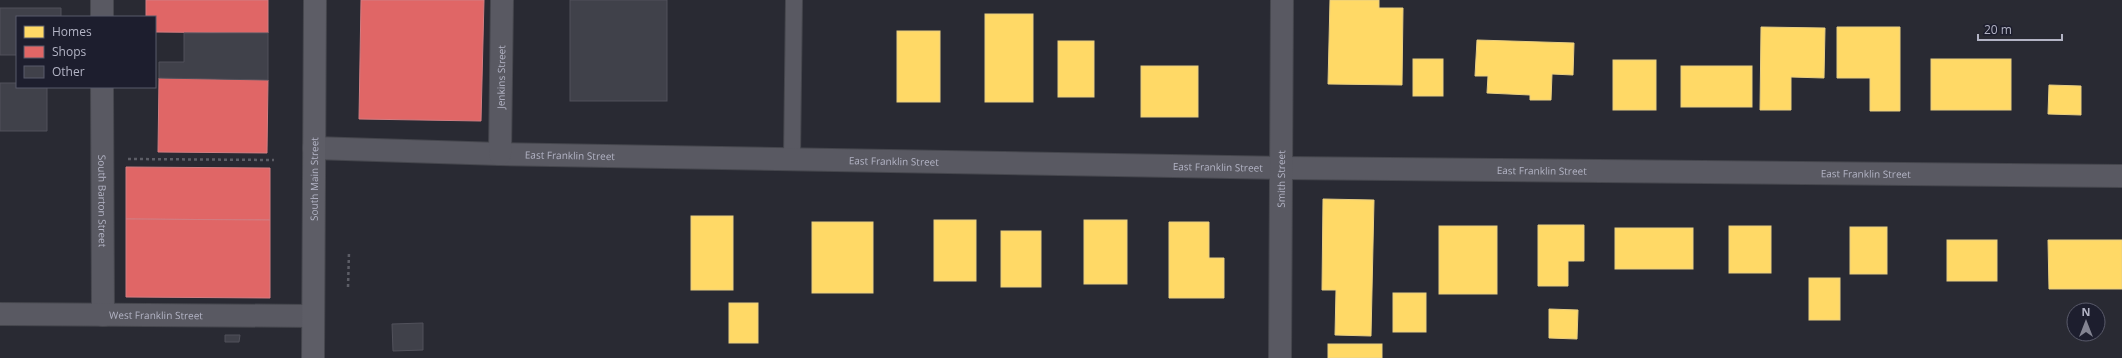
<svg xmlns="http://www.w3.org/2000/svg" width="2122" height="358" viewBox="0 0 2122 358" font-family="'Open Sans',sans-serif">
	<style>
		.homes { fill: #ffd966; stroke: #e8ce82 }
		.shops { fill: #e06666; stroke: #d27d82 }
		.building { fill: #40414a; stroke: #51515b }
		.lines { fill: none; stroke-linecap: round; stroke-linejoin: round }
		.lane-casing { stroke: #45464d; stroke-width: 18 }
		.street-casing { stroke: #45464d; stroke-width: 24 }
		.secondary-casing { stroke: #45464d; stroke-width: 24 }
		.path { stroke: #5c5d66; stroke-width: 2.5; stroke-dasharray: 3 3; stroke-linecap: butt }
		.lane { stroke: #595962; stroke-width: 16 }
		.street { stroke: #595962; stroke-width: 22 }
		.secondary { stroke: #5d5d66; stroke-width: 22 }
		.labels { text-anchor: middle; stroke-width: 4; stroke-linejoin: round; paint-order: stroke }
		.street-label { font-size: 10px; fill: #b3b4c5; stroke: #1d1e2e }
	</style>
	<rect width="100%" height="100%" fill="#292a33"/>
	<g class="homes">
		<path d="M1330,0H1379V8H1403L1402,85L1328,84Z"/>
		<rect x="985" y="14" width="48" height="88"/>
		<path d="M1761,27L1825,28L1824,78L1791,77V110H1760Z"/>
		<path d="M1837,27H1900V111H1870V78H1837Z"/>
		<rect x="897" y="31" width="43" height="71"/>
		<path d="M1477,40L1574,43L1573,75L1552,74L1551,100H1530V95L1487,93L1488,76H1475Z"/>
		<rect x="1058" y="41" width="36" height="56"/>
		<rect x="1413" y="59" width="30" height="37"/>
		<rect x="1931" y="59" width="80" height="51"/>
		<rect x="1613" y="60" width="43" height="50"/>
		<rect x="1141" y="66" width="57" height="51"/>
		<rect x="1681" y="66" width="71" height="41"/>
		<path d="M2049,85L2081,86V115L2048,114Z"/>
		<path d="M1323,199L1374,200L1371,336L1335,335L1336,290H1322Z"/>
		<rect x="691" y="216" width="42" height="74"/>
		<rect x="934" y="220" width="42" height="61"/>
		<rect x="1084" y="220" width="43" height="64"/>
		<rect x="812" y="222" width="61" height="71"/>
		<path d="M1169,222H1209V258H1224V298H1169Z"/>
		<path d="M1538,225H1584V261H1568V286H1538Z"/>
		<rect x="1439" y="226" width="58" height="68"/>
		<rect x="1729" y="226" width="42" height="47"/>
		<rect x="1850" y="227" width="37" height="47"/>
		<rect x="1615" y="228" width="78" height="41"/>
		<rect x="1001" y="231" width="40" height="56"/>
		<rect x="1947" y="240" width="50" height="41"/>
		<path d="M2048,240H2122V289H2049Z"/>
		<rect x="1809" y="278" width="31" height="42"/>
		<rect x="1393" y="293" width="33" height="39"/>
		<rect x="729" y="303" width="29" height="40"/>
		<path d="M1549,309L1578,310L1577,339L1549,338Z"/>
		<rect x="1328" y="344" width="54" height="14"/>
	</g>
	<g class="shops">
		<path d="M146,0H268V33L155,32V17H146Z"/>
		<path d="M361,0H484L481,121L359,119Z"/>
		<path d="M159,78L268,80L267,153L158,152Z"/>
		<path d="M126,167L270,168V220L126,219Z"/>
		<path d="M126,219L270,220V298L126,297Z"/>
	</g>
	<g class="building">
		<rect x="570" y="0" width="97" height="101"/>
		<path d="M0,8H61V17H17V55H0Z"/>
		<path d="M184,33H268V80L159,78V62H184Z"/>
		<path d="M0,83H17V87H47V131H0Z"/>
		<path d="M423,323V350L393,351L392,324Z"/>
		<path d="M225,335H240L239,342H225Z"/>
	</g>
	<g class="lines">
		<defs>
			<path id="lane" d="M792,158L794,0"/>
			<g id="street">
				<path d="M102,0V17"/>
				<path id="s1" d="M102,87L103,315"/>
				<path id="s2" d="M314,148L500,154L1282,168L2122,176"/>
				<path id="s3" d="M500,154L502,0"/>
				<path id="s4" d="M0,314L313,316"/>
				<path id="s5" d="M1280,358L1282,0"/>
			</g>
			<g id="secondary">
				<path id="s6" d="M313,358L315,0"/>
			</g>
		</defs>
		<use href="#lane" class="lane-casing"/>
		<use href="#street" class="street-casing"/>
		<use href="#secondary" class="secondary-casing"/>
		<g class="path">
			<path d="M128,159L274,160"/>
			<path d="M348,287L349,252"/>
		</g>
		<use href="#lane" class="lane"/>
		<use href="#street" class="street"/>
		<use href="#secondary" class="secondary"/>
	</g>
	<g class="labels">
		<g class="street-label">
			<text dy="4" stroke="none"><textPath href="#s3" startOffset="77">Jenkins Street</textPath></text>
			<text dy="4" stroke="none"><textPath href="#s2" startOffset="256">East Franklin Street</textPath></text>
			<text dy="4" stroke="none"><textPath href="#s2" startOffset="580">East Franklin Street</textPath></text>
			<text dy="4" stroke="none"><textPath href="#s2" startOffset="904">East Franklin Street</textPath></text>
			<text dy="4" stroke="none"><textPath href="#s2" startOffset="1228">East Franklin Street</textPath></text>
			<text dy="4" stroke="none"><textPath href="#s2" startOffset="1552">East Franklin Street</textPath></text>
			<text dy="4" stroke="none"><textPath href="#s6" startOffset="179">South Main Street</textPath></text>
			<text dy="4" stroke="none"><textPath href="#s5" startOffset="179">Smith Street</textPath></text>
			<text dy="4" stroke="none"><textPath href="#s1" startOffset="114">South Barton Street</textPath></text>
			<text dy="4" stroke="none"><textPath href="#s4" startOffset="156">West Franklin Street</textPath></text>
		</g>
	</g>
	<rect x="16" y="16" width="140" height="72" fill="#1d1e2e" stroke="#595a6a"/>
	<rect x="24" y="26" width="20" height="12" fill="#ffd966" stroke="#595a6a"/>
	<text x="52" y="36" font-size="12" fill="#b3b4c5">Homes</text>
	<rect x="24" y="46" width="20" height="12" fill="#e06666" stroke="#595a6a"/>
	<text x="52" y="56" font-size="12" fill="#b3b4c5">Shops</text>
	<rect x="24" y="66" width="20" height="12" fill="#40414a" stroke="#595a6a"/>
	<text x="52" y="76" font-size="12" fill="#b3b4c5">Other</text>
	<g transform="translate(2086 322)"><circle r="19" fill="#1d1e2e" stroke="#595a6a"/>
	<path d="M0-3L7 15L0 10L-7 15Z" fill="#838492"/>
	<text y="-6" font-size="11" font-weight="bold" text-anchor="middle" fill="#b3b4c5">N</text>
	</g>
	<path d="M1978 34v6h84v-6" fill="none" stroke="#b3b4c5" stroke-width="2"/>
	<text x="1984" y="34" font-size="12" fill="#b3b4c5" stroke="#1d1e2e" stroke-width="3" paint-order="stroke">20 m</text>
</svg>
